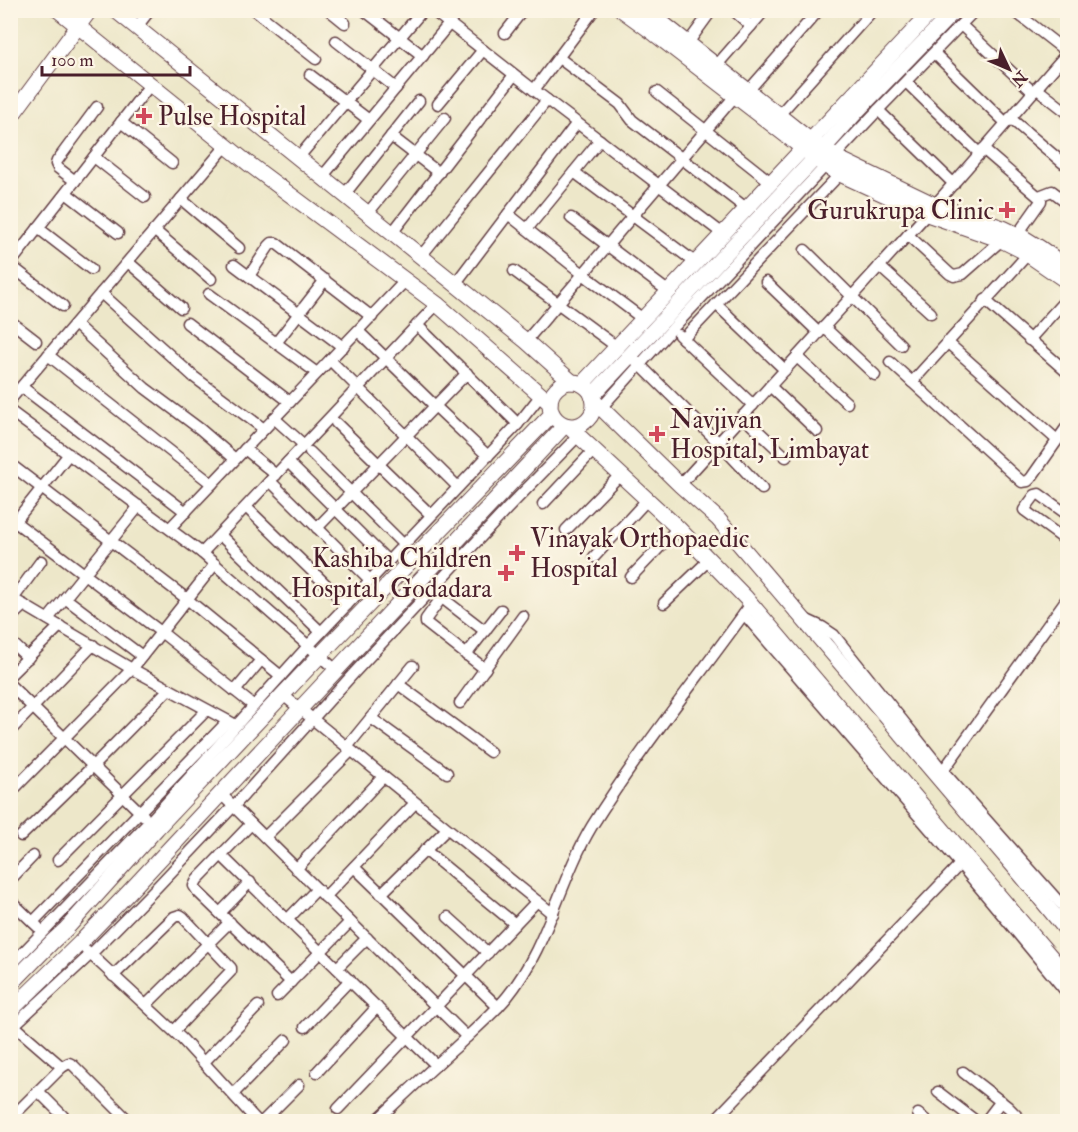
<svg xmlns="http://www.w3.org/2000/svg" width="1078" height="1132" viewBox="0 0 1078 1132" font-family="'IM FELL Double Pica',serif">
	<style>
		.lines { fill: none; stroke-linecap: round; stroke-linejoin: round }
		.street-casing { stroke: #623d43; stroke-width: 13 }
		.secondary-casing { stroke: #623d43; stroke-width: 17 }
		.street { stroke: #fff; stroke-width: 10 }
		.secondary { stroke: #fff; stroke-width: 15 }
		.poi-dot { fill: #d1495b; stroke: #fcf5e5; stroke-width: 2 }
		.labels { text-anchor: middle; stroke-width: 5; stroke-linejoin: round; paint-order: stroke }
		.poi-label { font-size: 26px; fill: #4a1f2b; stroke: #fcf5e5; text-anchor: start }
	</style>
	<rect width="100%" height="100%" fill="#fcf5e5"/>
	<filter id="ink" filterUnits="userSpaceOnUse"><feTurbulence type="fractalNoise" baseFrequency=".0167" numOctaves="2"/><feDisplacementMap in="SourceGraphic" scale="12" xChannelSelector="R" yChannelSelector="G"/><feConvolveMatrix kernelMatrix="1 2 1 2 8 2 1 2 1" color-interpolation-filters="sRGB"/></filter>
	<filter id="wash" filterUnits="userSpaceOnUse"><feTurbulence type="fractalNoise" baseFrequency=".008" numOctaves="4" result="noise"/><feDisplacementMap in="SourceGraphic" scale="24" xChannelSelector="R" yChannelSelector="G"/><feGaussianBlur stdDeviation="1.35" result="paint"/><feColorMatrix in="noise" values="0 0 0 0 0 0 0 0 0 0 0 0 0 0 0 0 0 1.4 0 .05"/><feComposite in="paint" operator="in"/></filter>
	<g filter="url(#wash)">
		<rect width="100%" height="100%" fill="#ede7c9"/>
	</g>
	<g filter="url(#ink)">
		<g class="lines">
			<defs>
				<g id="street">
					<path d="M254,10L316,59"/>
					<path d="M329,10L345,23"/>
					<path d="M364,10L423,56"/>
					<path d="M432,10L534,90L723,234"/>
					<path d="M733,10L751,26"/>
					<path d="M1013,10L1068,53"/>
					<path d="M961,25L1033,92"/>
					<path d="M136,28L150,10"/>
					<path d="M505,33L523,10"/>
					<path d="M336,41L396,88"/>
					<path d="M688,43L712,10"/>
					<path d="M934,53L1006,123"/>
					<path d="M559,58L620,104L632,120L747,209"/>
					<path d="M716,66L765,10"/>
					<path d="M310,75L369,120"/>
					<path d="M906,82L980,154"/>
					<path d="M1036,88L1068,113"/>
					<path d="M534,90L594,10"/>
					<path d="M748,91L819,10"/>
					<path d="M657,92L772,183"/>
					<path d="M438,104L483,50"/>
					<path d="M878,110L954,184"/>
					<path d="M779,115L873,10"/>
					<path d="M1010,118L1063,163"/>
					<path d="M121,122L172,163"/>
					<path d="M391,136L439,173"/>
					<path d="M983,149L1041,199V201L1017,235"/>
					<path d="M94,157L145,197"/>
					<path d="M298,158L423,10"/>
					<path d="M574,172L696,263"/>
					<path d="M322,177L449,24"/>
					<path d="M75,181L58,168L56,164L57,161L97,107"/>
					<path d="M66,193L118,233"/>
					<path d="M344,195L419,101"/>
					<path d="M1039,196L1052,191L1068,203"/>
					<path d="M181,199L239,248"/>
					<path d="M368,213L445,118"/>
					<path d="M508,214L583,274L643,319"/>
					<path d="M571,218L669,292"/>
					<path d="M38,228L91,269"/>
					<path d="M527,229L600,140"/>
					<path d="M154,230L211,279"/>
					<path d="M392,233L514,75"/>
					<path d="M908,235L950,274L954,276L963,274L1004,238"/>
					<path d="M805,250L901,345"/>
					<path d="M421,256L547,100"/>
					<path d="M128,262L181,308"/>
					<path d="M10,264L150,85"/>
					<path d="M10,265L63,306"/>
					<path d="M234,265L343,347"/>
					<path d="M879,266L931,313"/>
					<path d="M514,271L617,347"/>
					<path d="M249,276L269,246L272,243H276L372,317"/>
					<path d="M766,282L819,333"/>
					<path d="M455,284L577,123"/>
					<path d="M101,293L194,377L264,429"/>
					<path d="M209,294L317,373"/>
					<path d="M985,300L1068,373"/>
					<path d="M716,304L785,370"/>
					<path d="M10,321L36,341"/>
					<path d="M187,323L290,402"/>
					<path d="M75,324L145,388L200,429L235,459"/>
					<path d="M417,325L518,424"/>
					<path d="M824,327L875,375"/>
					<path d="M358,331L435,406L488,456"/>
					<path d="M679,335L753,405"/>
					<path d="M683,339L840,174"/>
					<path d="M1029,340L1068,297"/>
					<path d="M526,341L735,96"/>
					<path d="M947,342L1057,440"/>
					<path d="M276,343L325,280"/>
					<path d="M48,355L212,484"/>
					<path d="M797,357L847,403"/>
					<path d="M330,360L458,487"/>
					<path d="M635,360L719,443L762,489"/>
					<path d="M890,362L1022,482L1028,481L1031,478L1068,425"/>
					<path d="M912,382L1028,254"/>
					<path d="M770,386L817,431"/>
					<path d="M22,387L186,512"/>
					<path d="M10,400L226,146"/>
					<path d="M601,408L672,329L878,110L975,10"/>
					<path d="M10,411L202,553L336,670"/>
					<path d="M742,416L786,457"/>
					<path d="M274,418L304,445"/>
					<path d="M336,423L431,515"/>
					<path d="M245,449L276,475"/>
					<path d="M310,452L404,545"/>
					<path d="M288,462L388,561"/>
					<path d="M10,464L187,599L281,676"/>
					<path d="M270,481L370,580"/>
					<path d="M680,485L927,214L1068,52"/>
					<path d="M543,504L594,450"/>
					<path d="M246,507L347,605"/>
					<path d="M1068,515L1039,494L1035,495L1024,510L1068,542"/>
					<path d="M10,518L161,632L254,706"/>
					<path d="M10,528L69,454"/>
					<path d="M170,528L405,281"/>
					<path d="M317,528L467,373"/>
					<path d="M566,530L620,475"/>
					<path d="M220,535L321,632"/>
					<path d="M202,553L437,304"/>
					<path d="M594,557L647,500"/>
					<path d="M631,577L678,528"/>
					<path d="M437,594L485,631"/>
					<path d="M10,597L132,669L232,723"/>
					<path d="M442,597L426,619V623L485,669"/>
					<path d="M65,598L142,656"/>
					<path d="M13,599L41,561"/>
					<path d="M664,603L709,560"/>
					<path d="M744,614L960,864L1068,994"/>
					<path d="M10,618L24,605"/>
					<path d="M48,619L139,506"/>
					<path d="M807,620L822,627L834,635L943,771L1068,912"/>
					<path d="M10,641L28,658"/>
					<path d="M466,655L501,610"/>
					<path d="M10,675L60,626"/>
					<path d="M398,684L490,752"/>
					<path d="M10,685L144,816"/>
					<path d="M235,691L261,660"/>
					<path d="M283,695L553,914"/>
					<path d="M460,703L523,616"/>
					<path d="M371,718L447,773"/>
					<path d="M10,731L93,645"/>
					<path d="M347,747L413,666"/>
					<path d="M940,775L1068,597"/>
					<path d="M10,793L132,669L215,564"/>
					<path d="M221,794L467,1037"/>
					<path d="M251,824L197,880L194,886L198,892L291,982"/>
					<path d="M21,836L93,766L169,689"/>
					<path d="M265,837L351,751"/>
					<path d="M425,850L515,924"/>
					<path d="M221,855L436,1065"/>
					<path d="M58,860L207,710"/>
					<path d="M354,867L498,1007"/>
					<path d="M296,869L383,777"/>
					<path d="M10,880L33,856"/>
					<path d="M381,894L447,829"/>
					<path d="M325,897L415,803"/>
					<path d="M10,900L38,927"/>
					<path d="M220,913L250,882"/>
					<path d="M448,917L488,953"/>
					<path d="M288,919L317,889"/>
					<path d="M33,922L228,721"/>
					<path d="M86,950L182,1039L258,1122"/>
					<path d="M10,966L150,821L308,646L518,424L541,395"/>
					<path d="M337,968L367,938"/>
					<path d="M113,976L174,917L180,915L183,917L231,968V971L174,1031"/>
					<path d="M277,996L350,922"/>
					<path d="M146,1005L230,922"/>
					<path d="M10,1022L62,1067"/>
					<path d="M305,1027L350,980"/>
					<path d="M10,1029L91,954L157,887L244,795L354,673L507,509L579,435"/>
					<path d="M204,1062L258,1006"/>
					<path d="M317,1072L377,1007"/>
					<path d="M963,1072L1008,1107L1023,1122"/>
					<path d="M39,1092L69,1122"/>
					<path d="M938,1092L977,1122"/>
					<path d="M233,1094L286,1040"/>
					<path d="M338,1109L537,901"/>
					<path d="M918,1114L928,1122"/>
					<path d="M10,1119L62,1067L69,1063L73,1065L130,1122"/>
					<path d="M262,1122L299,1085"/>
					<path d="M375,1122C402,1097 428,1072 455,1048C473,1031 492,1015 507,997C548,947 559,881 592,826C640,749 698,678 751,604"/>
					<path d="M713,1122L964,860"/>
					<path d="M985,1122L1001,1101"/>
				</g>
				<g id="secondary">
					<path d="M58,10L249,164L437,304L550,403"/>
					<path d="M115,10L526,341L572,382"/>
					<path d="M622,10L655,34L826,166L840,174L927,214L1001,240L1023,251L1068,282"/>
					<path d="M643,10L665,25L811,141L835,157L935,205L1003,228L1024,238L1040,248L1068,268"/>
					<path d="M10,118L90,10"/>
					<circle cx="572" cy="404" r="22"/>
					<path d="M582,384L933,10"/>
					<path d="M592,396L815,158L858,110L955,10"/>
					<path d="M594,401L680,485L718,519L1022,876L1068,932"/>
					<path d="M568,426L678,528L746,598L1068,977"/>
					<path d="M10,985L53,941L66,929L157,828L325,650L552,414"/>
					<path d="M10,1011L80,943L129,892L565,425"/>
				</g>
			</defs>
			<use href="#street" class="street-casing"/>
			<use href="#secondary" class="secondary-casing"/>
			<use href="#street" class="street"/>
			<use href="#secondary" class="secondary"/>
		</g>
	</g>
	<g class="poi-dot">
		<path d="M141 107h6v6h6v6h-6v6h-6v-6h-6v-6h6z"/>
		<path d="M1004 201h6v6h6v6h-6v6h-6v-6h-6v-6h6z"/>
		<path d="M654 425h6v6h6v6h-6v6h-6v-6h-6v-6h6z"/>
		<path d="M514 544h6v6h6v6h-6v6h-6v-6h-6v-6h6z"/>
		<path d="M503 564h6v6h6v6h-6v6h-6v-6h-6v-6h6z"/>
	</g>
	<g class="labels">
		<g class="poi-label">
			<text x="158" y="125">Pulse Hospital</text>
			<text x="994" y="219" text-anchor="end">Gurukrupa Clinic</text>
			<text x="670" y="428">Navjivan<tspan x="670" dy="30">Hospital, Limbayat</tspan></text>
			<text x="530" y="547">Vinayak Orthopaedic<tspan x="530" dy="30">Hospital</tspan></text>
			<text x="492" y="567" text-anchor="end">Kashiba Children<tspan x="492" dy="30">Hospital, Godadara</tspan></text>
		</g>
	</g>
	<rect width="1078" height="1132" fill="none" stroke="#fcf5e5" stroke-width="36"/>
	<g transform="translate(1009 69) rotate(134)" stroke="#fcf5e5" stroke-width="4.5" paint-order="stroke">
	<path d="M0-4.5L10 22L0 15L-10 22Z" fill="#4a1f2b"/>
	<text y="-9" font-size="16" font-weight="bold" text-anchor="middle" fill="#4a1f2b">N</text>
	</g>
	<path d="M42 66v9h148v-9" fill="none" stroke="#4a1f2b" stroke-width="3"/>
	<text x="51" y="66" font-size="18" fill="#4a1f2b" stroke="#fcf5e5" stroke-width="4.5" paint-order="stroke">100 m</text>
</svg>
